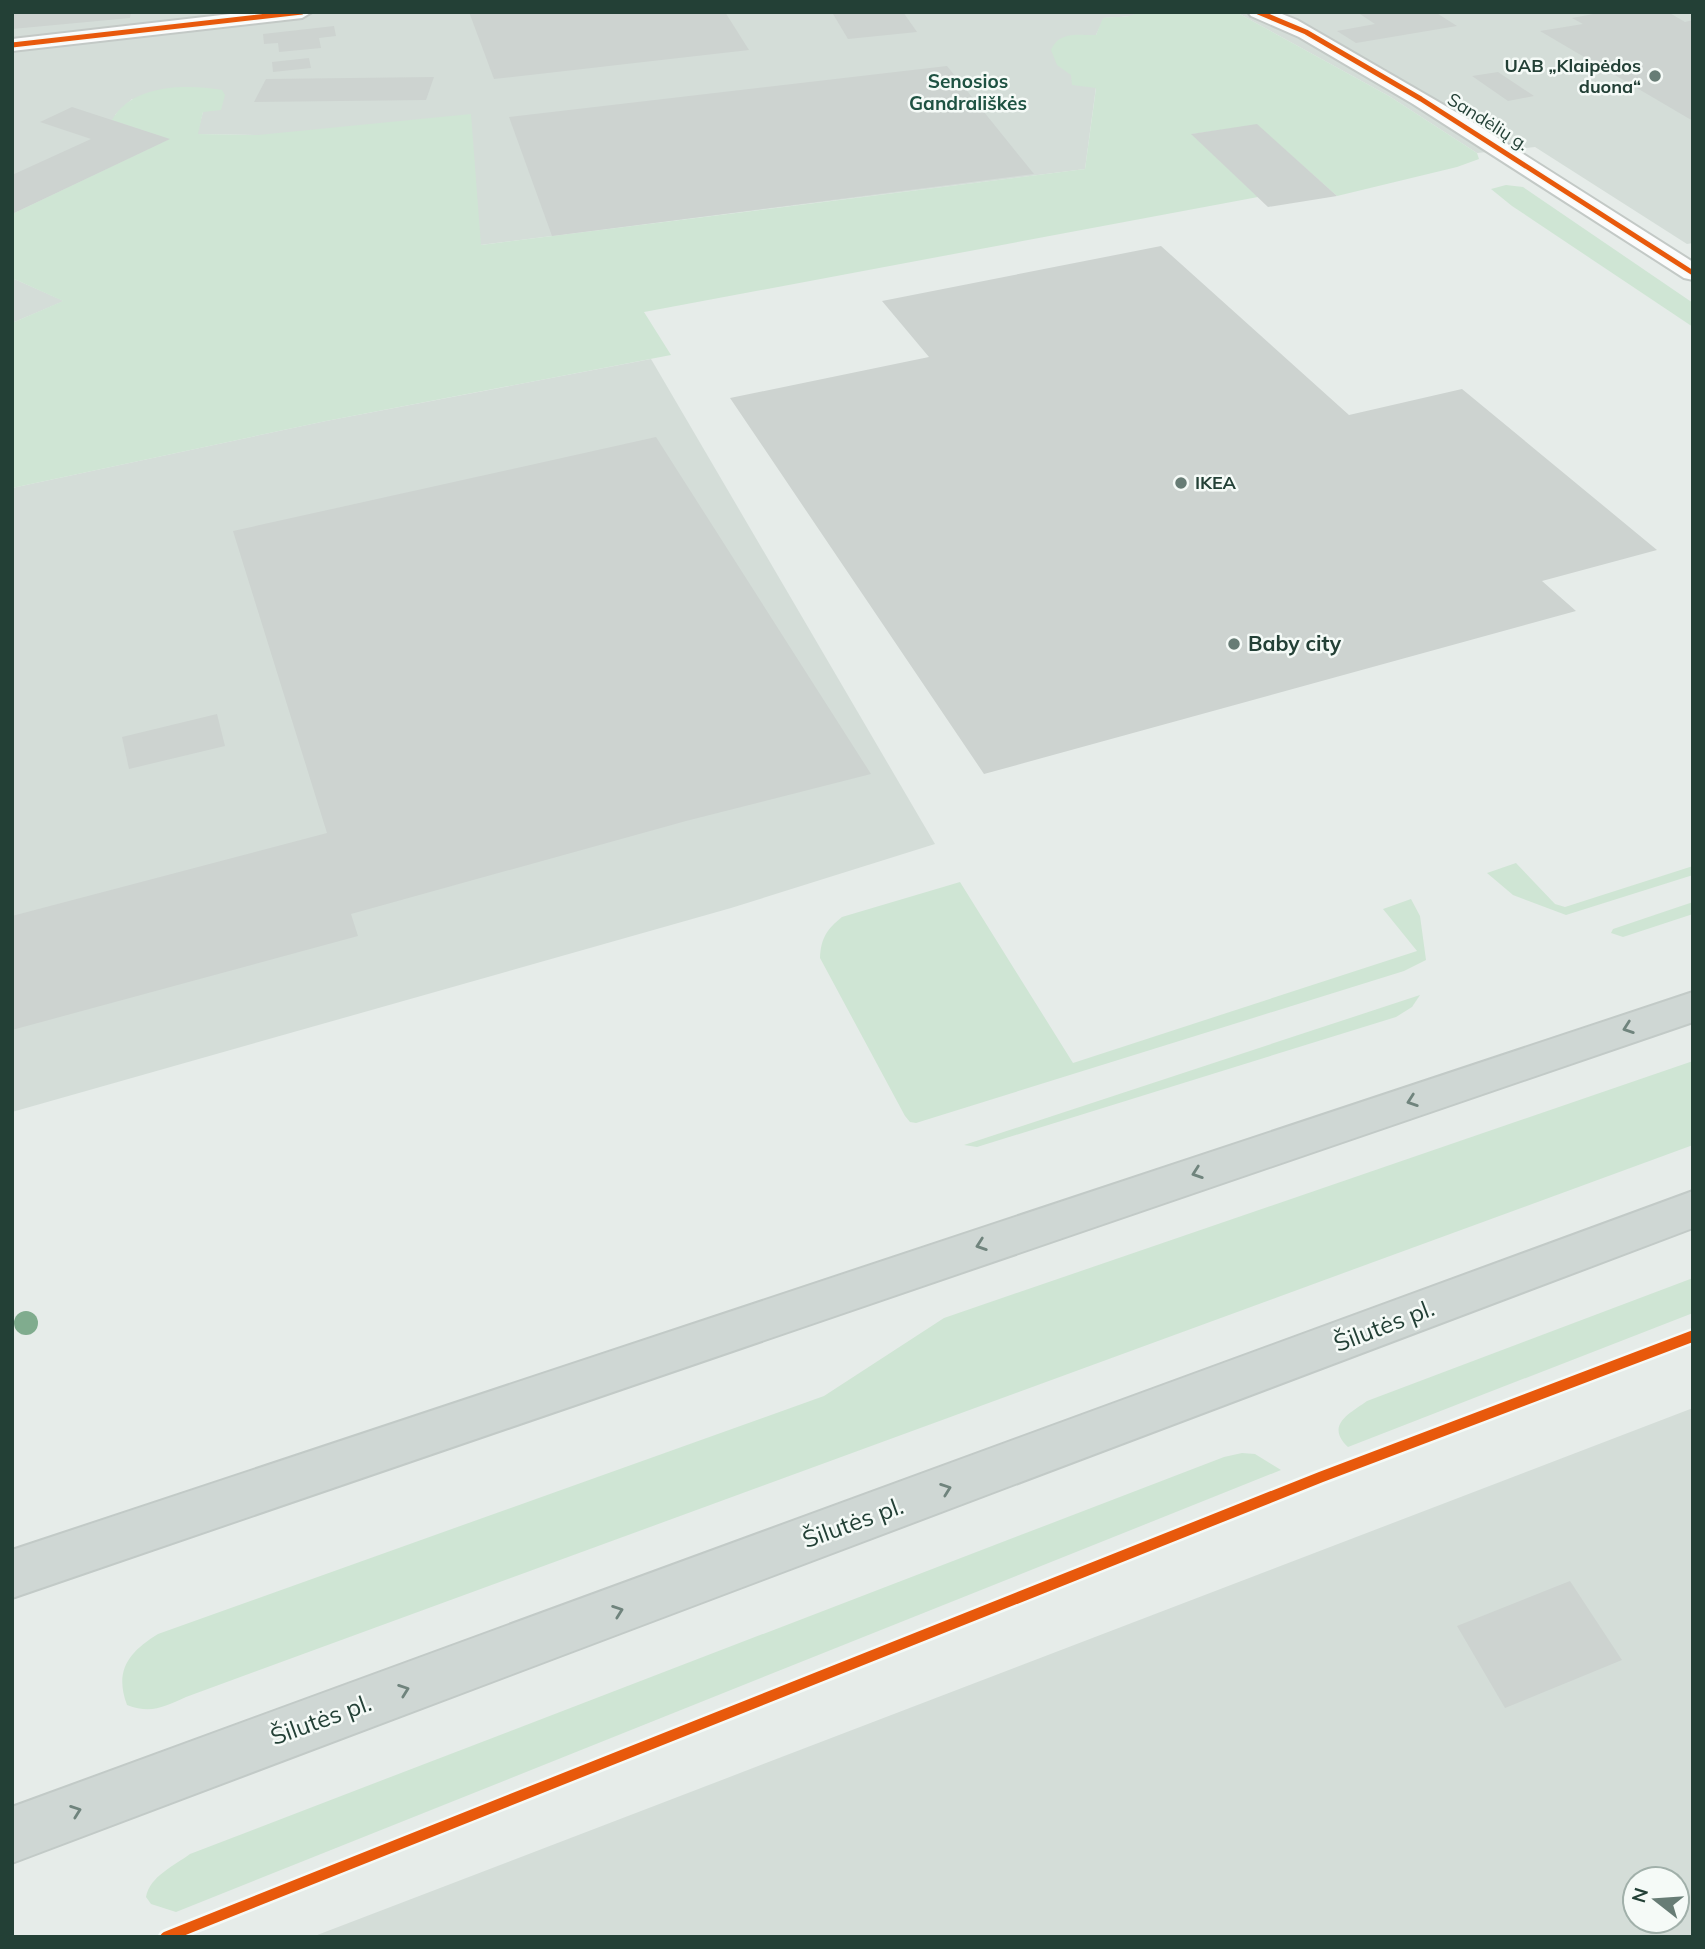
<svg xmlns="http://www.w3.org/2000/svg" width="1705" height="1949" viewBox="0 0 1705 1949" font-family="Mulish,sans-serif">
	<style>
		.built { fill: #d4ddd8; fill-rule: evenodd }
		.green { fill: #cfe5d4 }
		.building { fill: #cdd3d0 }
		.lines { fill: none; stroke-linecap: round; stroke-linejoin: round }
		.minor-casing { stroke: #c3c9c6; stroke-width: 4 }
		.primary-casing { stroke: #c2cac7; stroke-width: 4 }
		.minor { fill: #fbfcfc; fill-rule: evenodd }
		.primary { fill: #cfd7d4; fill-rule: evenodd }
		.cycleway-far1-casing { stroke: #f5faf7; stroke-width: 8 }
		.cycleway-casing { stroke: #f5faf7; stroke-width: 16 }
		.cycleway-far1 { stroke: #e8590c; stroke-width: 5 }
		.cycleway { stroke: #e8590c; stroke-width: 11 }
		.tree { fill: #80ac8e }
		.oneway { stroke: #70847d }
		.poi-dot { fill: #677c75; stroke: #f5faf7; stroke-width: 2.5 }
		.labels { text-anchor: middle; stroke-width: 5; stroke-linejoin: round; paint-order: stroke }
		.far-poi-label { font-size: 18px; font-weight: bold; fill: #234036; stroke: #f5faf7; text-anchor: end }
		.far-street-label { font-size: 18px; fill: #234036; stroke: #f5faf7 }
		.far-neighbourhood-label { font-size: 19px; font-weight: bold; fill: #1e5242; stroke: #f5faf7 }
		.poi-label { font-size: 21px; font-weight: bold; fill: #234036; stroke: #f5faf7; text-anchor: start }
		.near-street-label { font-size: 24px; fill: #234036; stroke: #f5faf7 }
	</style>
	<rect width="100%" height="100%" fill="#e6ece9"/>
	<g class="built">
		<path d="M12,12H1195L1104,18L1096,35H1076L1057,64L1096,87L1085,169L480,245L258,135L197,134L203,112L132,99L115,115L170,139L12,214Z"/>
		<path d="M1236,12H1693V243L1687,244L1535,147L1477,153L1389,96Z"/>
		<path d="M12,278L64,301L12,323Z"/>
		<path d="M651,359L935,844L731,908L12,1112V488L326,421Z"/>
		<path d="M1693,1408V1937H312ZM1635,1879H1677V1921H1635Z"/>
	</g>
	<g class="green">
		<path d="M1236,12L1389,96L1477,153L1479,159L1457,167L1337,196L1257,125L1192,134L1258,197L644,312L671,355L326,421L12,488V323L63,301L12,278V214L169,139L112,120C132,84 186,84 222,90L225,95L221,110L203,112L198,134L258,135L471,114L481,245L1085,169L1096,88L1072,85L1071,75L1057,65L1051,50C1059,31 1078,35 1096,35L1103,18C1115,16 1127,19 1137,13Z"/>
		<path d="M1506,185L1523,187L1693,303V327L1512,206L1491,189Z"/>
		<path d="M1516,863L1555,904L1565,907L1693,866V875L1566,915L1513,895L1487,873Z"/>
		<path d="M960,882L1073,1063L1417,951L1383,909L1411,899L1420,916L1426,960L1404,971L916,1123L910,1122L905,1116L820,958C821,938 827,929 842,917Z"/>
		<path d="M1693,902V914L1623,937L1611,933L1613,929Z"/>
		<path d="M1420,995L1412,1007L1396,1017L977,1147L964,1145Z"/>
		<path d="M1693,1061V1145L186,1697C164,1707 151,1714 127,1705C114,1670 129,1652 158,1634L824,1396L944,1318Z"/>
		<path d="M1693,1278V1313L1348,1447C1325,1425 1349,1414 1367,1401Z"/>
		<path d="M1242,1453L1255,1454L1281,1470L176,1912L151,1904L146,1897C150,1876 174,1866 190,1854L1224,1457Z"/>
	</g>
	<g class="building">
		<path d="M12,12H131L130,18L12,29Z"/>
		<path d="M469,12H725L749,50L494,79Z"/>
		<path d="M855,12H903L917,32L848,39L833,14Z"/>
		<path d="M1357,12H1435L1457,26L1356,43L1337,31L1375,24Z"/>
		<path d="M1604,12H1668L1685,22L1693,20V121L1540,31L1583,24L1572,18Z"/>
		<path d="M334,26L336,36L319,38L321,48L279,52L278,43L264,44L263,34Z"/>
		<path d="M309,58L311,68L273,72L272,62Z"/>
		<path d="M947,66L1034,174L552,236L509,117Z"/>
		<path d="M1498,72L1534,96L1508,101L1472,76Z"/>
		<path d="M434,77L426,100L254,102L266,79Z"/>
		<path d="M72,107L170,139L12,214V175L91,139L40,122Z"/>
		<path d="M1257,124L1337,196L1268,207L1191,134Z"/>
		<path d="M1161,246L1349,415L1462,389L1657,550L1542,581L1576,611L984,774L730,398L929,357L882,301Z"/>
		<path d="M656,437L871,774L686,821L351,914L358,936L12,1030V916L327,833L233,531Z"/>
		<path d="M217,714L225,746L129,769L122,737Z"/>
		<path d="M1570,1581L1622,1660L1505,1708L1457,1626Z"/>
	</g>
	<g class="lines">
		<defs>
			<g id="minor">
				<path d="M248,12H312L302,18L12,51V39Z"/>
				<path d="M1248,12H1277L1297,20L1468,119L1693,262V280L1684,278L1413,104L1299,37L1251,16Z"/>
			</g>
			<g id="primary">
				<path d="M1693,992V1022L12,1598V1550Z"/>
				<path d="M1693,1191V1228L12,1863V1807Z"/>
			</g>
		</defs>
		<use href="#minor" class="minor-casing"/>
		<use href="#primary" class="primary-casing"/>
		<use href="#minor" class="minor"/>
		<use href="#primary" class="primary"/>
		<defs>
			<g id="cycleway-far1">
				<path d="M1258,12L1306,32L1421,99L1693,273"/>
				<path d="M12,45L302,12"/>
			</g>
			<path id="cycleway" d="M166,1937L1321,1477L1693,1336"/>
		</defs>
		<use href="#cycleway-far1" class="cycleway-far1-casing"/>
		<use href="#cycleway" class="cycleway-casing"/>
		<use href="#cycleway-far1" class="cycleway-far1"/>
		<use href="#cycleway" class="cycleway"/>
	</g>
	<circle class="tree" cx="26" cy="1323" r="12"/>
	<defs><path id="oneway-chevron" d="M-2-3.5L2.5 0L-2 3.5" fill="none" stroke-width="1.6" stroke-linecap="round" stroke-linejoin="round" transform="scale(1.75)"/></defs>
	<g class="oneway">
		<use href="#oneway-chevron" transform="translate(1628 1028) rotate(161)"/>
		<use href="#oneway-chevron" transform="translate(1412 1101) rotate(161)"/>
		<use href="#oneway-chevron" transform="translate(1197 1173) rotate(161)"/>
		<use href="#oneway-chevron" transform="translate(981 1245) rotate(161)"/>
		<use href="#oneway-chevron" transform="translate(946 1489) rotate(-20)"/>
		<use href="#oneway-chevron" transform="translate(618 1611) rotate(-20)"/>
		<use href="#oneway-chevron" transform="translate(404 1690) rotate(-20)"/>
		<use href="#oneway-chevron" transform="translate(76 1811) rotate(-20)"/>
	</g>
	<g class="poi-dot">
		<circle cx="1655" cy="76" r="7"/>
		<circle cx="1181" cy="483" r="7"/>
		<circle cx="1234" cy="644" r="7"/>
	</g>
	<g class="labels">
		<g class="far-poi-label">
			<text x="1641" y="72">UAB „Klaipėdos<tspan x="1641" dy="21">duona“</tspan></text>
			<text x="1195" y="489" text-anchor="start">IKEA</text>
		</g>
		<g class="far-street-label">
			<text transform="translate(1488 122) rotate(32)" y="6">Sandėlių g.</text>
		</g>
		<g class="far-neighbourhood-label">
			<text x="968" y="88">Senosios<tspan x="968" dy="22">Gandrališkės</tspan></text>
		</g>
		<g class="poi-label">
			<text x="1248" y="651">Baby city</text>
		</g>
		<g class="near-street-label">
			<text transform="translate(1384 1326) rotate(-21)" y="8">Šilutės pl.</text>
			<text transform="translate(853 1523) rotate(-20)" y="8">Šilutės pl.</text>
			<text transform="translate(321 1720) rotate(-20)" y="8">Šilutės pl.</text>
		</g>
	</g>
	<rect width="1705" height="1949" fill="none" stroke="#234036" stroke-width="28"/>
	<g transform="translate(1656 1900) rotate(287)"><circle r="33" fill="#f5faf7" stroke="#a1b0aa" stroke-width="2"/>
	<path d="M0-5L12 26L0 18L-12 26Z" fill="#677c75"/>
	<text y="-10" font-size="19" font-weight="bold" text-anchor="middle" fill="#234036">N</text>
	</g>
</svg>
